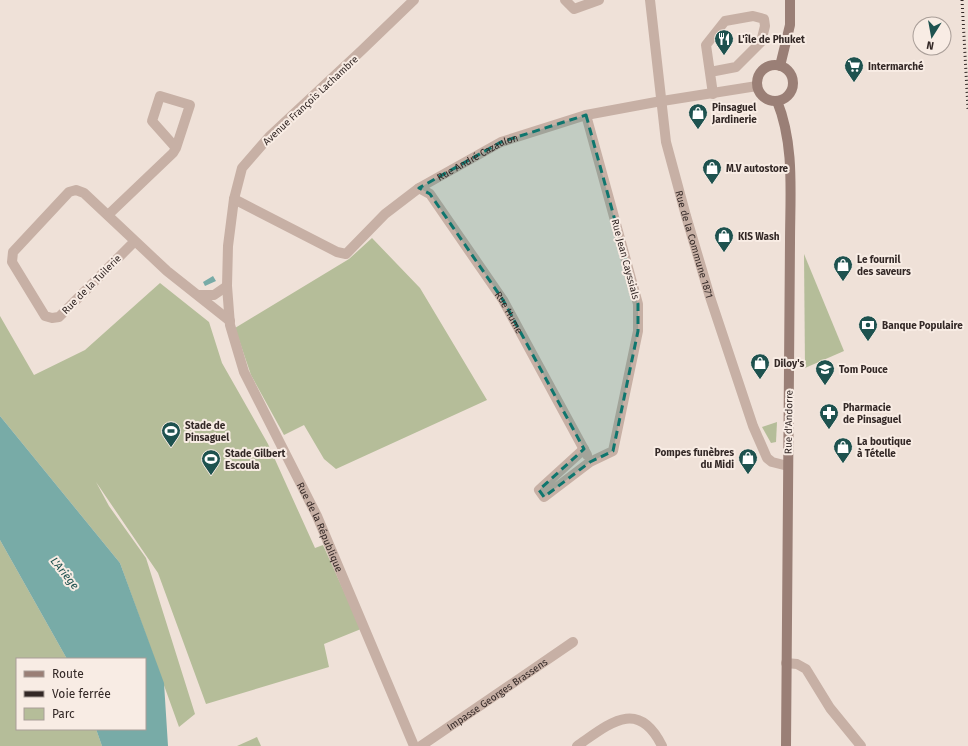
<svg xmlns="http://www.w3.org/2000/svg" width="968" height="746" viewBox="0 0 968 746" font-family="'Fira Sans',sans-serif">
	<style>
		.green { fill: #b5bd99 }
		.water { fill: #78aba7 }
		.lines { fill: none; stroke-linecap: round; stroke-linejoin: round }
		.street { stroke: #c7b0a5; stroke-width: 10 }
		.secondary { stroke: #9a7f76; stroke-width: 10 }
		.rail { stroke: #332826; stroke-width: 3; stroke-dasharray: 1 3; stroke-linecap: butt }
		.marked { fill: #0f766e; fill-opacity: 0.2; stroke: #0f766e; stroke-width: 3; stroke-dasharray: 8 5; stroke-linejoin: round }
		.labels { text-anchor: middle; stroke-width: 4; stroke-linejoin: round; paint-order: stroke }
		.poi-label { font-size: 10px; font-weight: bold; fill: #332826; stroke: #f8ece4; text-anchor: start }
		.street-label { font-size: 10px; fill: #332826; stroke: #f8ece4 }
		.water-label { font-size: 11px; font-style: italic; fill: #1e524f; stroke: #f8ece4 }
	</style>
	<rect width="100%" height="100%" fill="#efe1d8"/>
	<g class="green">
		<path d="M372,238L420,288L487,400L336,469L324,459L304,425L284,435L251,375L235,328L349,259Z"/>
		<path d="M804,254L844,351L805,368Z"/>
		<path d="M160,283L209,322L222,363L268,444L315,548L323,545L361,629L324,644L329,667L206,704L158,573L96,482L109,506L146,558L195,714L179,727L120,563L0,416V316L34,375L85,350Z"/>
		<path d="M777,422L776,442L771,443L762,427Z"/>
		<path d="M0,540L67,659H17V729H96L102,746H0Z"/>
		<path d="M257,737L261,746H237Z"/>
	</g>
	<g class="water">
		<path d="M213,276L216,281L205,286L203,282Z"/>
		<path d="M0,416L120,563L164,683L168,746H102L96,729H145V659H67L0,540Z"/>
	</g>
	<g class="lines">
		<g class="street">
			<path id="s1" d="M414,0L361,51L269,137L242,168L234,199L228,246L227,286L230,325L244,372L317,516L414,746"/>
			<path d="M565,0L574,9L599,0"/>
			<path id="s2" d="M650,0L666,142L686,216L710,297L753,426L767,458L772,462L788,466"/>
			<path d="M710,72L736,67L761,42L765,26L764,19L753,16L725,21L706,45L713,94"/>
			<path id="s3" d="M419,188L430,194L503,300L587,455"/>
			<path id="s4" d="M234,199L337,252L346,254L385,214L419,188L501,142L586,115L656,102L757,86"/>
			<path d="M108,215L173,153L176,148L190,105L160,96L152,121L176,148"/>
			<path d="M135,241L59,317L52,318L45,316L12,262L13,252L69,192L76,190L84,193L167,271L230,321"/>
			<path d="M198,295H214L227,286"/>
			<path d="M584,449L539,490L544,497L590,462L613,451L638,331V304L586,115"/>
			<path d="M786,663L797,664L806,669L830,708L861,746"/>
			<path id="s5" d="M421,746L573,642"/>
			<path d="M577,746C609,724 638,697 662,746"/>
		</g>
		<g class="secondary">
			<circle cx="775" cy="83" r="18"/>
			<path d="M780,66L790,25V0"/>
			<path d="M777,101C795,145 790,195 790,242L786,746"/>
		</g>
		<path class="rail" d="M962,0L968,109"/>
	</g>
	<path class="marked" d="M586,115L638,304V331L613,451L590,462L544,497L539,490L584,449L503,300L430,194L419,188L501,142Z"/>
	<defs>
		<symbol id="restaurant-pin" viewBox="-11 -11 22 30"><path d="M0 17L-7.5 6A9.5 9.5 0 1 1 7.5 6Z" fill="#1e524f" stroke="#f8ece4"/><path d="M-5-6h1v4h1v-4h1v4h1v-4h1v5L-1.5 .5V6h-2V.5L-5-1ZM5-6V6H3V1.5H1.5Q1.5-4 5-6Z" fill="#fff"/></symbol>
		<symbol id="supermarket-pin" viewBox="-11 -11 22 30"><path d="M0 17L-7.5 6A9.5 9.5 0 1 1 7.5 6Z" fill="#1e524f" stroke="#f8ece4"/><path d="M-6-5.5h2.5l.6 2H6L4.5 2H-2.5L-4.4-4H-6ZM-1.5 3.2a1.3 1.3 0 1 0 .1 0ZM3 3.2a1.3 1.3 0 1 0 .1 0Z" fill="#fff"/></symbol>
		<symbol id="shop-pin" viewBox="-11 -11 22 30"><path d="M0 17L-7.5 6A9.5 9.5 0 1 1 7.5 6Z" fill="#1e524f" stroke="#f8ece4"/><path d="M-5-2.5h2.3a2.7 3.5 0 0 1 5.4 0H5L5.5 6h-11ZM-1.5-2.5h3a1.5 2.3 0 0 0-3 0Z" fill="#fff"/></symbol>
		<symbol id="bank-pin" viewBox="-11 -11 22 30"><path d="M0 17L-7.5 6A9.5 9.5 0 1 1 7.5 6Z" fill="#1e524f" stroke="#f8ece4"/><path d="M-6-4H6V4H-6ZM0-2.3a2.3 2.3 0 1 0 0 4.6a2.3 2.3 0 1 0 0-4.6Z" fill="#fff"/></symbol>
		<symbol id="school-pin" viewBox="-11 -11 22 30"><path d="M0 17L-7.5 6A9.5 9.5 0 1 1 7.5 6Z" fill="#1e524f" stroke="#f8ece4"/><path d="M0-5L7-2L0 1L-7-2ZM-4 1L0 2.5L4 1V4Q0 6-4 4Z" fill="#fff"/></symbol>
		<symbol id="pharmacy-pin" viewBox="-11 -11 22 30"><path d="M0 17L-7.5 6A9.5 9.5 0 1 1 7.5 6Z" fill="#1e524f" stroke="#f8ece4"/><path d="M-2-6h4v4h4v4h-4v4h-4v-4h-4v-4h4Z" fill="#fff"/></symbol>
		<symbol id="stadium-pin" viewBox="-11 -11 22 30"><path d="M0 17L-7.5 6A9.5 9.5 0 1 1 7.5 6Z" fill="#1e524f" stroke="#f8ece4"/><path d="M0-5a6.5 5 0 1 0 0 10a6.5 5 0 1 0 0-10ZM-3.5-1.8h7v3.6h-7Z" fill="#fff"/></symbol>
	</defs>
	<g fill-rule="evenodd">
		<use href="#restaurant-pin" x="713" y="28" width="22" height="30"/>
		<use href="#supermarket-pin" x="843" y="55" width="22" height="30"/>
		<use href="#shop-pin" x="687" y="102" width="22" height="30"/>
		<use href="#shop-pin" x="701" y="157" width="22" height="30"/>
		<use href="#shop-pin" x="713" y="225" width="22" height="30"/>
		<use href="#shop-pin" x="832" y="254" width="22" height="30"/>
		<use href="#bank-pin" x="857" y="314" width="22" height="30"/>
		<use href="#shop-pin" x="749" y="352" width="22" height="30"/>
		<use href="#school-pin" x="814" y="358" width="22" height="30"/>
		<use href="#pharmacy-pin" x="818" y="402" width="22" height="30"/>
		<use href="#stadium-pin" x="160" y="420" width="22" height="30"/>
		<use href="#shop-pin" x="832" y="436" width="22" height="30"/>
		<use href="#shop-pin" x="737" y="447" width="22" height="30"/>
		<use href="#stadium-pin" x="200" y="448" width="22" height="30"/>
	</g>
	<g class="labels">
		<g class="poi-label">
			<text x="738" y="43">L'île de Phuket</text>
			<text x="868" y="70">Intermarché</text>
			<text x="712" y="111">Pinsaguel<tspan x="712" dy="12">Jardinerie</tspan></text>
			<text x="726" y="172">M.V autostore</text>
			<text x="738" y="240">KIS Wash</text>
			<text x="857" y="263">Le fournil<tspan x="857" dy="12">des saveurs</tspan></text>
			<text x="882" y="329">Banque Populaire</text>
			<text x="774" y="367">Diloy's</text>
			<text x="839" y="373">Tom Pouce</text>
			<text x="843" y="411">Pharmacie<tspan x="843" dy="12">de Pinsaguel</tspan></text>
			<text x="185" y="429">Stade de<tspan x="185" dy="12">Pinsaguel</tspan></text>
			<text x="857" y="445">La boutique<tspan x="857" dy="12">à Tételle</tspan></text>
			<text x="734" y="456" text-anchor="end">Pompes funèbres<tspan x="734" dy="12">du Midi</tspan></text>
			<text x="225" y="457">Stade Gilbert<tspan x="225" dy="12">Escoula</tspan></text>
		</g>
		<g class="street-label">
			<text transform="translate(310 100) rotate(-43)" y="4">Avenue François Lachambre</text>
			<text dy="4" stroke="none"><textPath href="#s4" startOffset="290">Rue André Cazaulon</textPath></text>
			<text dy="4" stroke="none"><textPath href="#s2" startOffset="249">Rue de la Commune 1871</textPath></text>
			<text transform="translate(626 259) rotate(75)" y="4">Rue Jean Cayssials</text>
			<text transform="translate(91 284) rotate(-45)" y="4">Rue de la Tuilerie</text>
			<text dy="4" stroke="none"><textPath href="#s3" startOffset="155">Rue Hume</textPath></text>
			<text transform="translate(788 422) rotate(-89)" y="4">Rue d'Andorre</text>
			<text dy="4" stroke="none"><textPath href="#s1" startOffset="621">Rue de la République</textPath></text>
			<text dy="4" stroke="none"><textPath href="#s5" startOffset="92">Impasse Georges Brassens</textPath></text>
		</g>
		<g class="water-label">
			<text transform="translate(65 573) rotate(51)" y="4">L'Ariège</text>
		</g>
	</g>
	<rect x="16" y="658" width="130" height="72" fill="#f8ece4" stroke="#a99e98"/>
	<rect x="24" y="671" width="20" height="6" fill="#9a7f76" stroke="#a99e98"/>
	<text x="52" y="678" font-size="12" fill="#332826">Route</text>
	<rect x="24" y="691" width="20" height="6" fill="#332826" stroke="#a99e98"/>
	<text x="52" y="698" font-size="12" fill="#332826">Voie ferrée</text>
	<rect x="24" y="708" width="20" height="12" fill="#b5bd99" stroke="#a99e98"/>
	<text x="52" y="718" font-size="12" fill="#332826">Parc</text>
	<g transform="translate(932 36) rotate(191)"><circle r="19" fill="#f8ece4" stroke="#a99e98"/>
	<path d="M0-3L7 15L0 10L-7 15Z" fill="#1e524f"/>
	<text y="-6" font-size="11" font-weight="bold" text-anchor="middle" fill="#332826">N</text>
	</g>
</svg>
